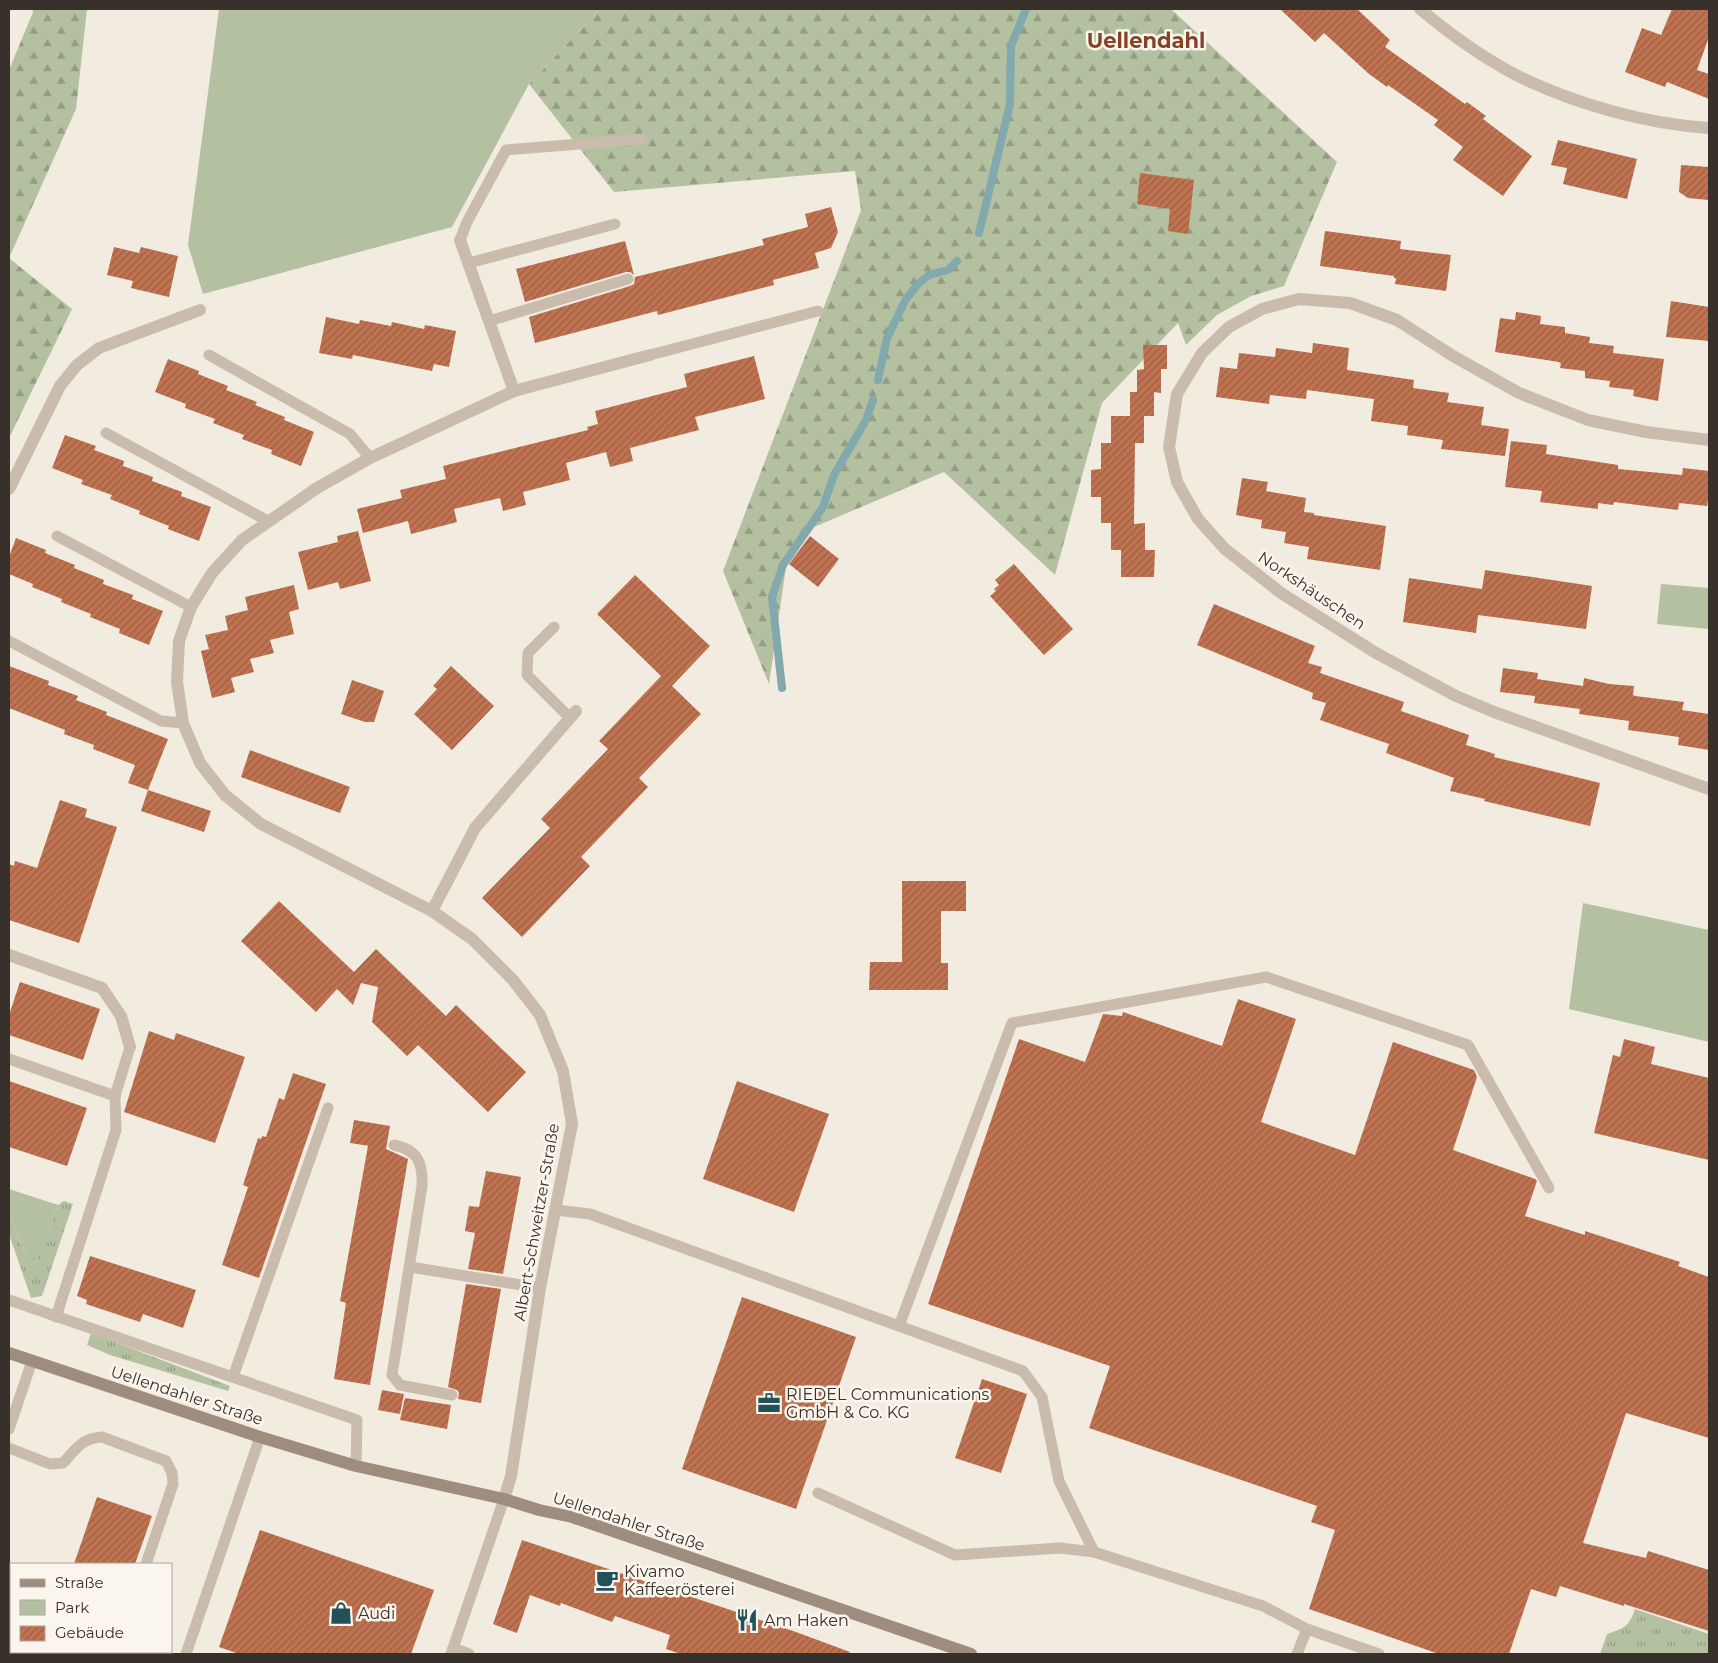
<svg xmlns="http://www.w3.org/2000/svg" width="1718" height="1663" viewBox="0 0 1718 1663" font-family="Montserrat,sans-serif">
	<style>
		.grass { fill: url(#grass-tufts) }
		.forest { fill: url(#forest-firs) }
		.green { fill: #b4c1a1 }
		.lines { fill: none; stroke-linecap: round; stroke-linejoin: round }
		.stream { stroke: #81a9ae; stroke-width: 8 }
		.building { fill: url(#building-hatch) }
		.service { stroke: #cabcac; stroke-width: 11 }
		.minor { stroke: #cabcac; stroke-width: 12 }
		.secondary { stroke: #9e8c7e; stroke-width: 12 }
		.labels { text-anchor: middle; stroke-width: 5; stroke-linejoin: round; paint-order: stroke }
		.street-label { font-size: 16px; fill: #38302b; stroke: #faf5ed }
		.poi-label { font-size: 16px; fill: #38302b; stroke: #faf5ed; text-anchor: start }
		.district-label { font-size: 21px; font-weight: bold; fill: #834428; stroke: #faf5ed }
	</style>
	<defs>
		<pattern id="grass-tufts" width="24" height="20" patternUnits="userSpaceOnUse" patternTransform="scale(1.25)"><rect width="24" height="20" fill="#b4c1a1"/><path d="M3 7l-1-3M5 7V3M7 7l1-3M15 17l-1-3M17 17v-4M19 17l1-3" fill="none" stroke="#939d83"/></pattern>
		<pattern id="forest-firs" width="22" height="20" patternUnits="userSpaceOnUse" patternTransform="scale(1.25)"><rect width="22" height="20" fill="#b4c1a1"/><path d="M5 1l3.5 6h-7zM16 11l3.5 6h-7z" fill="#939d83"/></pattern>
		<pattern id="building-hatch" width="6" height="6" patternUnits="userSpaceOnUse" patternTransform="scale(1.25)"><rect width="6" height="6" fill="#c07351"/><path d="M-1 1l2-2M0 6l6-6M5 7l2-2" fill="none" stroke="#9d5f43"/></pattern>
	</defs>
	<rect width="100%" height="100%" fill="#f2ebe0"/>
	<g class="grass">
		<path d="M64,1201L73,1204L42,1296L31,1298L9,1234V1214L26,1256L38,1258L58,1205Z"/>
		<path d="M91,1333L230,1386L228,1391L110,1355L87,1345Z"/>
		<path d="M1635,1609L1709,1634V1654H1600L1607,1634C1624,1628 1629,1627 1635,1609Z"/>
	</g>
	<g class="forest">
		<path d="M33,9H87L76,109L9,258L72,309L9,438V70L33,12Z"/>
		<path d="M600,9H1171L1337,162L1284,286L1251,296L1217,315L1186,345L1178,323L1102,403L1055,575L944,472L814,527L786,567L769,684L723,571L861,210L855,171L614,192L529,84Z"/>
	</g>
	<g class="green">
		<path d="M219,9H600L529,84L452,227L203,294L188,245Z"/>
		<path d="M1661,584L1709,588V629L1657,624Z"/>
		<path d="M1583,903L1709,930V1042L1569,1009Z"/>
		<path d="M9,1189L58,1205L38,1259L26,1256L9,1214Z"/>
	</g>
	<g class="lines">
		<g class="stream">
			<path d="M979,233L1010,104L1011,46L1026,9"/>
			<path d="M878,380L887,338L906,299L918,284L923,280L929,275L948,270L957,261"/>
			<path d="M782,688L772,597L783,565L823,507L834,475L866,420L873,400"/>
		</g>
	</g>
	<g class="building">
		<path d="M1280,9H1357L1390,40L1385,47L1465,104L1467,102L1486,116L1483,119L1532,156L1503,196L1453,160L1463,147L1434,125L1438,120L1388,85L1387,87L1369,74L1324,33L1315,42Z"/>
		<path d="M1672,9H1709V37L1697,70L1709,74V99L1667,82L1665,87L1625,72L1642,28L1661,35Z"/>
		<path d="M1558,140L1637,159L1627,199L1563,184L1567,168L1551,165Z"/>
		<path d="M1681,165L1709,167V200L1688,198L1679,192Z"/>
		<path d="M1140,173L1194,180L1188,234L1168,231L1170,209L1137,204Z"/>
		<path d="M831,207L838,232L831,248L815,253L819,268L773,280L774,285L658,315L657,311L535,343L529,317L630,286L634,284L635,277L764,245L762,239L808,227L805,214Z"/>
		<path d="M1325,231L1401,241L1400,249L1451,255L1446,291L1395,284L1396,278H1394V276L1320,266Z"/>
		<path d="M625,241L634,275L630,272H626L525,302L516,269Z"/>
		<path d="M114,247L139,253L141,247L178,256L169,297L131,288L133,281L107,275Z"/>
		<path d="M1671,301L1709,307V341L1666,337Z"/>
		<path d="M1516,312L1541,316L1540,324L1565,327V333L1590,337L1589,343L1614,346L1613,353L1664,359L1658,401L1633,396L1634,390L1609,387L1610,381L1585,378V371L1560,368L1561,364L1559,362L1495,352L1500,318L1515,320Z"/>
		<path d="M326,317L359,324L360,320L391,326L392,322L424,329L425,325L456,331L449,367L434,364L432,371L353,355L352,359L319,353Z"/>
		<path d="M1313,343L1349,348L1347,370L1414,380L1413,388L1449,393L1447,402L1484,407L1481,425L1509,429L1505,456L1441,449L1443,440L1407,435L1408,426L1371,421L1374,399L1307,390L1306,399L1270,395L1269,404L1216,397L1220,367L1237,369L1239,353L1275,357L1276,348L1312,353Z"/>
		<path d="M1143,345H1167V369H1161V393L1154,392V416H1130V392H1146H1137V370L1145,369H1144Z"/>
		<path d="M754,356L765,399L695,417L699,430L630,448L633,461L610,467L606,452L566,463L570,480L523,492L526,505L503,511L500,498L454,509L457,522L411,534L408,521L363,533L357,509L402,498L400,490L446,479L443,466L588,430L587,427L598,424L595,411L687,387L684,374Z"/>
		<path d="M168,359L199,371L198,374L228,386L226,390L257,402L255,405L285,417L284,420L314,432L301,466L271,454L272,450L242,439L244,435L213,423L215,419L185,408L186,404L155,392Z"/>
		<path d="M1111,416H1144V443H1135L1134,524L1145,523V550H1155L1154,577H1121V550H1111V523H1101V497H1091V470L1101,469V443H1111Z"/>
		<path d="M65,435L96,446L94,450L124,461L123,466L153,477L152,481L182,492L181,496L211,507L199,541L168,529L169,526L139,514L140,511L110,499L112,495L81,484L83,480L52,468Z"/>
		<path d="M1511,441L1547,445L1546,454L1618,465V469L1682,475L1683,468L1709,471V495L1707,506L1679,503L1678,510L1614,502L1613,505L1598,503V509L1540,502L1542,491L1505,487Z"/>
		<path d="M1242,478L1268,482L1266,491L1306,498L1304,512L1314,513V515L1386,526L1380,570L1307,559L1309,547L1284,543L1286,532L1261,528L1262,520L1236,515Z"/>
		<path d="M358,531L371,581L340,589L338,582L308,590L298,552L338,542L337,536Z"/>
		<path d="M810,536L839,559L818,587L789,564Z"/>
		<path d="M16,538L46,550L45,553L75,565L74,568L104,580L103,584L133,595L132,599L163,611L149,645L119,633L120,629L90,617L91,614L61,602L62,599L32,587L33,584L9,574V557Z"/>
		<path d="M1014,564L1073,629L1044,655L990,596L996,591L994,589L999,585L995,580Z"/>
		<path d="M1485,570L1592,586L1586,629L1478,615L1476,633L1403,622L1409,578L1482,589Z"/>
		<path d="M635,575L710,646L672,686L701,714L639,778L648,787L581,857L590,866L522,937L482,898L550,828L541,819L608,749L599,741L661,676L597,614Z"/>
		<path d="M294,585L299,609L289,612L294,634L270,640L274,653L250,659L254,672L231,678L235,692L212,698L201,651L209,649L205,635L228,630L225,616L248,610L245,597Z"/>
		<path d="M1214,604L1315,646L1308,663L1322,667L1320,673L1404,702L1401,711L1469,735L1466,745L1495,754L1494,757L1600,783L1590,826L1484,801L1485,799L1450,791L1454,778L1386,753L1389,744L1320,720L1326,703L1312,699L1313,693L1197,645Z"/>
		<path d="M9,666L49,681L48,685L78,696L76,700L107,712L106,715L168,739L148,790L128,783L135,765L93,749L94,745L64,734L65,730L9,708Z"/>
		<path d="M451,666L494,706L452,750L414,714L437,689L433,686Z"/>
		<path d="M1503,668L1538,673L1537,679L1583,686L1584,678L1609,684L1634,686L1633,695L1635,696L1684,702L1682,710L1709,714V750L1678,745L1679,737L1628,730L1629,721L1579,714L1580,709L1534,703L1535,696L1500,692Z"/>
		<path d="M352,680L384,691L374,722H365L341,714Z"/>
		<path d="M250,750L350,787L340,813L241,777Z"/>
		<path d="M148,790L211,811L204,832L141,811Z"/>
		<path d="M60,800L87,809L85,817L117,827L79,943L9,920V864L14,866L15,861L37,868Z"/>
		<path d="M902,881H966V911H941V963H948V990H869L870,962H902Z"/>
		<path d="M279,901L354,972L376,949L446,1016L456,1005L526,1072L488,1112L418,1045L407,1056L372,1022L378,987L361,983L353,1005L337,989L316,1012L241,941Z"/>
		<path d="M20,982L100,1009L83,1060L9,1035V1015Z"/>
		<path d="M1238,999L1296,1019L1261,1122L1355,1155L1393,1042L1474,1070L1477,1077L1453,1150L1535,1179L1537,1181L1525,1216L1585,1235V1231L1680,1262L1678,1266L1709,1277V1438L1626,1413L1583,1543L1646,1558L1648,1551L1709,1570V1631L1624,1604V1606L1560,1586L1556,1597L1531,1589L1509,1654H1439L1309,1609L1335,1530L1311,1522L1317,1506L1089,1428L1110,1366L928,1304L1019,1039L1085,1062L1103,1014L1122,1016L1123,1012L1222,1046Z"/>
		<path d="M149,1031L174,1040L176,1033L245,1057L215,1143L124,1112Z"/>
		<path d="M1624,1039L1655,1047L1651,1064L1709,1078V1160L1594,1133L1613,1055L1620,1057Z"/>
		<path d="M293,1073L326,1084L259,1278L222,1265L248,1187L243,1185L258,1138L261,1139L262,1136L266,1137L279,1098L284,1100Z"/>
		<path d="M9,1081L87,1108L67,1166L9,1147Z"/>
		<path d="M737,1081L829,1114L794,1212L703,1179Z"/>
		<path d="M354,1120L390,1126L386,1149L408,1159L370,1385L334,1379L346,1303L340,1301L368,1146H370L350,1143Z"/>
		<path d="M486,1171L521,1177L503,1274L468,1269L475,1233L465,1231L469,1206L479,1207Z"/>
		<path d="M90,1256L196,1290L183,1328L143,1314L140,1322L86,1304L87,1300L77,1296Z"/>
		<path d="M466,1284L501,1289L481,1403L458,1399L459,1393L457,1390L448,1387Z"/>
		<path d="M742,1297L856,1337L796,1509L682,1469Z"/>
		<path d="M982,1379L1027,1394L1001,1473L955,1458Z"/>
		<path d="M382,1390L404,1394L400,1414L378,1410Z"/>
		<path d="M405,1398L451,1405L447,1429L400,1420Z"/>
		<path d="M97,1497L152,1516L135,1564H74Z"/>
		<path d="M260,1530L434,1590L411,1654H239L219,1647Z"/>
		<path d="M522,1540L796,1632L850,1652L849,1654H681L666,1649L670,1635L615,1616L612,1622L561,1603L560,1606L530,1595L517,1633L493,1624Z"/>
	</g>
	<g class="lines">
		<g class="service">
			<path d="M460,240L467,222L506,150L642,139"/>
			<path d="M469,263L615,224"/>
			<path d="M489,321L628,279"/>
			<path d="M209,355L350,434L370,458"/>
			<path d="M650,355L818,311"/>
			<path d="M106,433L268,521"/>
			<path d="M57,536L191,607"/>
			<path d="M554,627L528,653L527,675L570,718"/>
			<path d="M9,641L161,721L183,723"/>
			<path d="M9,1059L115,1096"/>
			<path d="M394,1145C418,1150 423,1163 422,1186L392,1375L400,1385L452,1395"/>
			<path d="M556,1210L590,1214L899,1326"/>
			<path d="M410,1267L540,1288"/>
			<path d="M9,1300L357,1420L356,1466"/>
			<path d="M56,1317L116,1130L115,1096L130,1047"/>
			<path d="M233,1377L328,1108"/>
			<path d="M9,1429L32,1361"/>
			<path d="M9,1448L50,1464L63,1463C76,1449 82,1438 102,1437L166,1461L172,1473L173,1484L146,1564"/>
			<path d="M818,1493L955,1555L1060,1548L1094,1552L1263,1606L1307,1629L1379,1654"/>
			<path d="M1094,1552L1059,1481L1042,1397L1023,1371L899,1326L1012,1023L1266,977L1468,1045L1549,1188"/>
			<path d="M453,1648L469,1654"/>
			<path d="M115,1654L116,1652"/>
			<path d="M186,1654L260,1437"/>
			<path d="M451,1654L504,1499"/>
			<path d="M1297,1654L1307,1629"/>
		</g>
		<g class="minor">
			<path d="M1420,9C1450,34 1483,58 1518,76C1575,104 1646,124 1709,128"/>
			<path d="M460,240L514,391"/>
			<path d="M1709,440L1646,432L1588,420L1519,393L1453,356L1397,320L1350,303L1299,299L1262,309L1229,327L1202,353L1177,394L1169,447L1177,482L1198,519L1225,549L1281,593L1376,653L1456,696L1494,712L1709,789"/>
			<path d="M9,489L60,386L77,365L99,348L200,310"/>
			<path d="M432,911L475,828L576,711"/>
			<path d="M9,955L102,988L121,1016L130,1047"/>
			<path d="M504,1499L511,1476L540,1288L572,1124L563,1071L540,1015L513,980L472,939L432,911L261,824L225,795L200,763L183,723L177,682L179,641L191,607L212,573L242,540L317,488L370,458L514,391L650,355"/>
		</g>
		<path class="secondary" d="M9,1353L260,1437L356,1466L504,1499L539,1510L572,1517L971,1654"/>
	</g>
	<defs>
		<symbol id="office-bare" viewBox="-9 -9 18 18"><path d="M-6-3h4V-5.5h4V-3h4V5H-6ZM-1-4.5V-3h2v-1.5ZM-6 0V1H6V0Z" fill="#225158" stroke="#faf5ed" stroke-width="2.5" paint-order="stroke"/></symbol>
		<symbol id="cafe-bare" viewBox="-9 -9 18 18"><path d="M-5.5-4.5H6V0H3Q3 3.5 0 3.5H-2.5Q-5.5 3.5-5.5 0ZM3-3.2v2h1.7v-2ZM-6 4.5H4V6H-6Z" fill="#225158" stroke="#faf5ed" stroke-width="2.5" paint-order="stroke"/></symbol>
		<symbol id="shop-bare" viewBox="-9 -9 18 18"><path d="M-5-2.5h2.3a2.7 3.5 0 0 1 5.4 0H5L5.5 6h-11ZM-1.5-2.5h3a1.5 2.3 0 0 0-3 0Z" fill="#225158" stroke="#faf5ed" stroke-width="2.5" paint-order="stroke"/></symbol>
		<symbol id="restaurant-bare" viewBox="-9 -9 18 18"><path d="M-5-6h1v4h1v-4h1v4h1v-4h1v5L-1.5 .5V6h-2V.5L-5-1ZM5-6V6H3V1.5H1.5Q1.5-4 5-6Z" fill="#225158" stroke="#faf5ed" stroke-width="2.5" paint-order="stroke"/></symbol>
	</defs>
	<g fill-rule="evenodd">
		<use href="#office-bare" x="753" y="1387" width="32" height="32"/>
		<use href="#cafe-bare" x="591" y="1564" width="32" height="32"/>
		<use href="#shop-bare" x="325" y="1597" width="32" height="32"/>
		<use href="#restaurant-bare" x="731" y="1604" width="32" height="32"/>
	</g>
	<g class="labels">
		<g class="street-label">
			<text transform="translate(1312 590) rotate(34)" y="6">Norkshäuschen</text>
			<text transform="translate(536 1222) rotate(-80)" y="6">Albert-Schweitzer-Straße</text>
			<text transform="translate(187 1395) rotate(18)" y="6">Uellendahler Straße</text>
			<text transform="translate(629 1521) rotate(18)" y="6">Uellendahler Straße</text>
		</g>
		<g class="poi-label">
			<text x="786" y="1400">RIEDEL Communications<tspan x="786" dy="18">GmbH &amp; Co. KG</tspan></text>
			<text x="624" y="1577">Kivamo<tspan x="624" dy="18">Kaffeerösterei</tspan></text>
			<text x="358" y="1619">Audi</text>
			<text x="764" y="1626">Am Haken</text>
		</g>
		<g class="district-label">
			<text x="1146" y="48">Uellendahl</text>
		</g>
	</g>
	<rect width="1718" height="1663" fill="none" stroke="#38302b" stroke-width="20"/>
	<rect x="10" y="1563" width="162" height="90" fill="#faf5ed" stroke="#aca69f"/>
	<rect x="20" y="1579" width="25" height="8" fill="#9e8c7e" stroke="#aca69f"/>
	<text x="55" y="1588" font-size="15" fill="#38302b">Straße</text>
	<rect x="20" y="1600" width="25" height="15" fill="#b4c1a1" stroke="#aca69f"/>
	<text x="55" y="1613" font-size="15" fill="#38302b">Park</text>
	<rect x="20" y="1626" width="25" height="15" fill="url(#building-hatch)" stroke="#aca69f"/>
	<text x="55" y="1638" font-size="15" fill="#38302b">Gebäude</text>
</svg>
